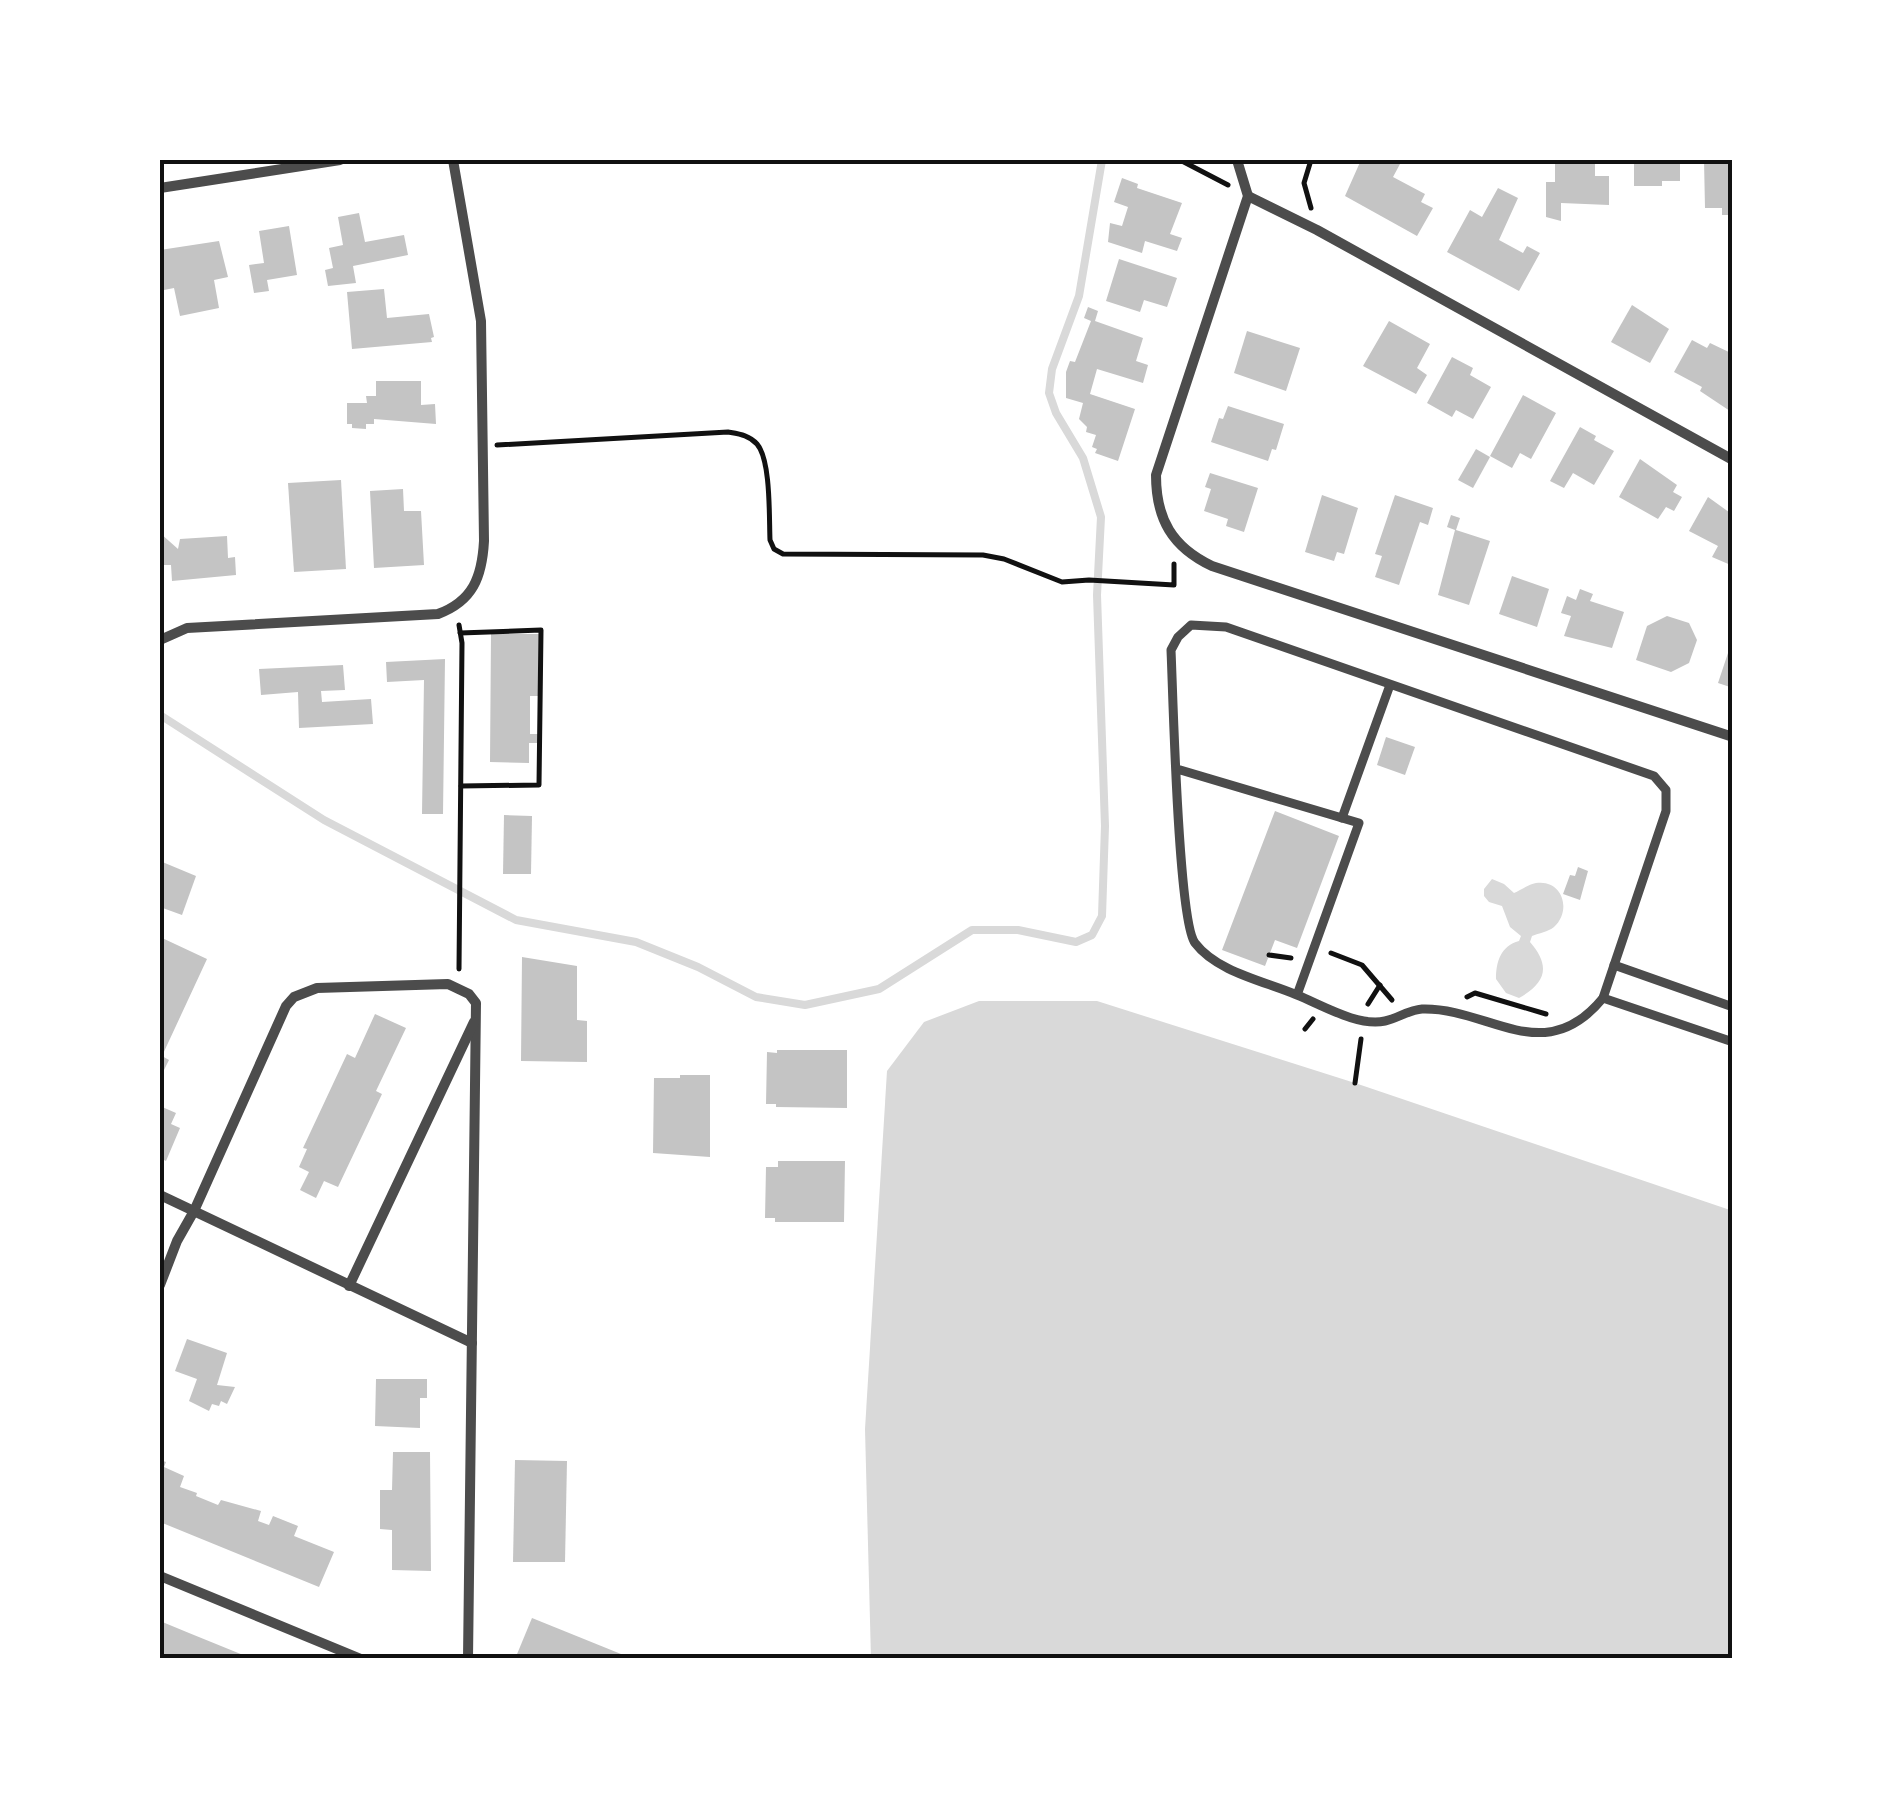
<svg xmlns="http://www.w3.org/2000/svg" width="1893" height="1819" viewBox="0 0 1893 1819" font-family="'Fira Sans Condensed',sans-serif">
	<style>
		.water { fill: #d9d9d9 }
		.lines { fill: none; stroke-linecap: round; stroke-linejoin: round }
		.stream { stroke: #d9d9d9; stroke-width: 8 }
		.building { fill: #c4c4c4 }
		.path { stroke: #111; stroke-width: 5 }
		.pedestrian { stroke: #4c4c4c; stroke-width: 9 }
		.minor { stroke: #4c4c4c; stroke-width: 10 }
		.neatline { fill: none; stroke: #111; stroke-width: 4 }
	</style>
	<rect width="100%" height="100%" fill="#fff"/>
	<g class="water">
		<path d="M1492,879L1504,884L1514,893C1521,890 1529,884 1536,883C1563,879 1572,911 1554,927C1548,932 1539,933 1532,936L1530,942C1551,966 1546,983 1519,998L1506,993L1496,979C1496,961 1501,946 1519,941L1521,936L1510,927L1502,906L1489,902L1484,896V889Z"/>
		<path d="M979,1001H1097L1355,1083L1733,1211V1659H871L865,1429L887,1071L924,1022Z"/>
	</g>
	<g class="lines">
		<path class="stream" d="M160,715L324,820L516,920L636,942L698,967L756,997L805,1005L879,989L972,930H1018L1076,942L1092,935L1102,916L1105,826L1097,595L1101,517L1083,458L1056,413L1049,393L1052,369L1079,296L1102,160"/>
	</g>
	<g class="building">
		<path d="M1361,160H1392L1400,164L1393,177L1425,194L1421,202L1433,208L1417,236L1345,196Z"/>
		<path d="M1555,160H1595V176H1609V205L1561,203V221L1546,217V182H1555Z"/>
		<path d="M1634,160H1680V181H1662V186H1634Z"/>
		<path d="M1704,160H1733V215H1722V208H1705Z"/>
		<path d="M1122,178L1138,184L1137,188L1182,203L1170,234L1182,238L1177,251L1145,241L1142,253L1108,242L1110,223L1122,226L1128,207L1114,202Z"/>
		<path d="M1498,188L1518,198L1499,240L1523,253L1527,246L1540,253L1519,291L1447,252L1470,210L1482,217Z"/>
		<path d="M359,213L365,242L404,235L408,255L353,266L356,283L328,286L325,270L333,268L329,248L343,245L338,217Z"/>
		<path d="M289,226L297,275L267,280L269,291L254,293L249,265L264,263L259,231Z"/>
		<path d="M219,241L228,277L214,280L219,308L180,316L174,288L164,290L160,250Z"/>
		<path d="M1119,259L1177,278L1167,307L1144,300L1140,312L1106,301Z"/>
		<path d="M384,289L387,318L429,314L434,337L431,338L432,342L352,349L347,292Z"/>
		<path d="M1632,305L1669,329L1650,363L1611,342Z"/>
		<path d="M1088,307L1098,311L1095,321L1143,338L1136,361L1148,365L1143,383L1097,369L1090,394L1135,409L1118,461L1095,453L1097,449L1092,447L1096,435L1086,432L1087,427L1079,419L1083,403L1066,398V372L1070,361L1075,362L1091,321L1084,318Z"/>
		<path d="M1389,321L1430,344L1417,368L1427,375L1416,394L1363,366Z"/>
		<path d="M1247,331L1300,348L1286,391L1234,373Z"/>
		<path d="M1692,340L1707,348L1710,343L1733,354V405L1730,411L1700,391L1702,387L1674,372Z"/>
		<path d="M1452,357L1473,368L1470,375L1491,387L1473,419L1456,410L1452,417L1427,403Z"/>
		<path d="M376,381H421V405L435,404L436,424L374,419V424H366V429L352,428V424H347V403H367L366,396H376Z"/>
		<path d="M1523,395L1556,413L1531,459L1520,453L1512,468L1490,456Z"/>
		<path d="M1228,406L1284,424L1276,450L1272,449L1268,461L1211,442L1219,418L1223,419Z"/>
		<path d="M1580,427L1596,436L1594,440L1614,451L1594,485L1573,473L1564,488L1550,481Z"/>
		<path d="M1476,449L1490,457L1473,488L1458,480Z"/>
		<path d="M1640,459L1677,485L1673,492L1682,497L1674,511L1666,507L1658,519L1619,497Z"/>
		<path d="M1210,473L1258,488L1244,532L1226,526L1228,519L1204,511L1211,489L1205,487Z"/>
		<path d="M341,480L346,569L294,572L288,483Z"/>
		<path d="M403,489L404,511H421L424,565L374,568L370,491Z"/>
		<path d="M1322,495L1358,508L1344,554L1337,552L1334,561L1305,552Z"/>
		<path d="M1395,495L1433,508L1428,525L1420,522L1399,585L1375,577L1382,556L1375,554Z"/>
		<path d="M1708,497L1733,515V566L1712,557L1718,546L1689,531Z"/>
		<path d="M1451,515L1460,518L1456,530L1490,541L1469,605L1438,595L1455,530L1447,527Z"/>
		<path d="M160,533L178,549L180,539L227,536L228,558L235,557L236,575L172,581L171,565H160Z"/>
		<path d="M1512,576L1549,589L1537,627L1499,614Z"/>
		<path d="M1580,589L1593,594L1590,601L1624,612L1612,648L1564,636L1571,616L1561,613L1567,596L1576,600Z"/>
		<path d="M1667,616L1689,623L1697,640L1689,663L1671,672L1636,660L1647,626Z"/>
		<path d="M491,634H539L538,696H530V734H539V743H529V763L490,762Z"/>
		<path d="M1732,641H1733V688L1718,683Z"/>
		<path d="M445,659L443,814H422L424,680L387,682L386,662Z"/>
		<path d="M343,665L345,690L321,691L322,702L371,699L373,724L299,728L298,692L261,695L259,669Z"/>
		<path d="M1386,737L1415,747L1405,775L1377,765Z"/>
		<path d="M1275,811L1339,836L1297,948L1275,940L1265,966L1222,950Z"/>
		<path d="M504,815L532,816L531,874H503Z"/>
		<path d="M160,861L196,876L182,915L160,907Z"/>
		<path d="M1578,867L1588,871L1580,900L1563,894L1570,875L1575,876Z"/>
		<path d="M160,937L207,959L162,1056L169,1060L160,1078Z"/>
		<path d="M522,957L577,966V1020L587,1021V1062L521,1061Z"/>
		<path d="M375,1014L406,1028L376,1091L382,1094L338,1187L324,1181L316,1198L300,1190L309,1172L299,1167L307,1149L303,1148L347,1054L355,1058Z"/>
		<path d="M777,1050H847V1108L776,1107V1104H766L767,1052L777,1053Z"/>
		<path d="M680,1075H710V1157L653,1153L654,1078H680Z"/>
		<path d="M160,1106L176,1113L171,1124L180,1128L166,1161L160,1158Z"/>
		<path d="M778,1161H845L844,1222H775V1218H765L766,1167H778Z"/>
		<path d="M187,1339L227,1353L217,1385L235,1387L227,1404L221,1401L219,1406L212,1404L209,1411L189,1401L197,1379L175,1371Z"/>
		<path d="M376,1379H427V1398H420V1428L375,1426Z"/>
		<path d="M393,1452H430L431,1571L392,1570V1530L380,1529V1490H392Z"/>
		<path d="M160,1460L166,1462L164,1467L184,1476L180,1487L197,1493L196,1496L218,1505L221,1500L261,1511L258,1521L269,1525L273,1516L298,1526L294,1536L334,1552L319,1587L160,1522Z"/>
		<path d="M515,1460L567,1461L565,1562H513Z"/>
		<path d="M532,1618L621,1654L619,1659H515Z"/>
		<path d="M160,1621L189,1633L253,1659H160Z"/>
	</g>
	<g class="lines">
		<g class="path">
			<path d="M1180,160L1228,185"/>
			<path d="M1311,160L1304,183L1311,208"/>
			<path d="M497,445L728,432C739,434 749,435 757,444C771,460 769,517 770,540L774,549L783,554L983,555L1004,559L1062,582L1089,580L1174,585V564"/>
			<path d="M460,633L541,630L539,785L461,786"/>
			<path d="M1331,953L1362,965L1392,1000"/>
			<path d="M1269,955L1291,958"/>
			<path d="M459,969L462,643L459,625"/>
			<path d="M1467,997L1475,993L1546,1014"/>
			<path d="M1368,1004L1380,985"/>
			<path d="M1305,1029L1313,1019"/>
			<path d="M1355,1083L1361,1039"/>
		</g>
		<g class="pedestrian">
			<path d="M1177,769L1359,823L1297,995C1322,1005 1358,1027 1385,1021C1398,1018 1409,1010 1422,1009C1489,1007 1544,1070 1603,998L1666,811V790L1654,776L1226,627L1191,625L1178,637L1171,650C1173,693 1178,921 1195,943C1217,972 1264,981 1297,995"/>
			<path d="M1342,818L1390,685"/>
			<path d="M1614,965L1733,1007"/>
			<path d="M1603,998L1733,1042"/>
		</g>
		<g class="minor">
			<path d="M1237,160L1248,196L1156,475C1156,519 1172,547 1212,566L1733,737"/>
			<path d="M160,188L340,160"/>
			<path d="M1248,196L1317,230L1733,460"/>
			<path d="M160,640L187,628L438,614C473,601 482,577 484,541L481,321L453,160"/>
			<path d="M160,1195L472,1343"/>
			<path d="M160,1285L177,1241L194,1211L286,1006L294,997L317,988L448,984L469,994L476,1003L468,1659"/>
			<path d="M349,1286L474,1022"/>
			<path d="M160,1576L361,1659"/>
		</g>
	</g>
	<rect width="1893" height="1819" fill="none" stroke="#ffffff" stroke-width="325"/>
	<rect x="162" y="162" width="1568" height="1494" class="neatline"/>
</svg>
